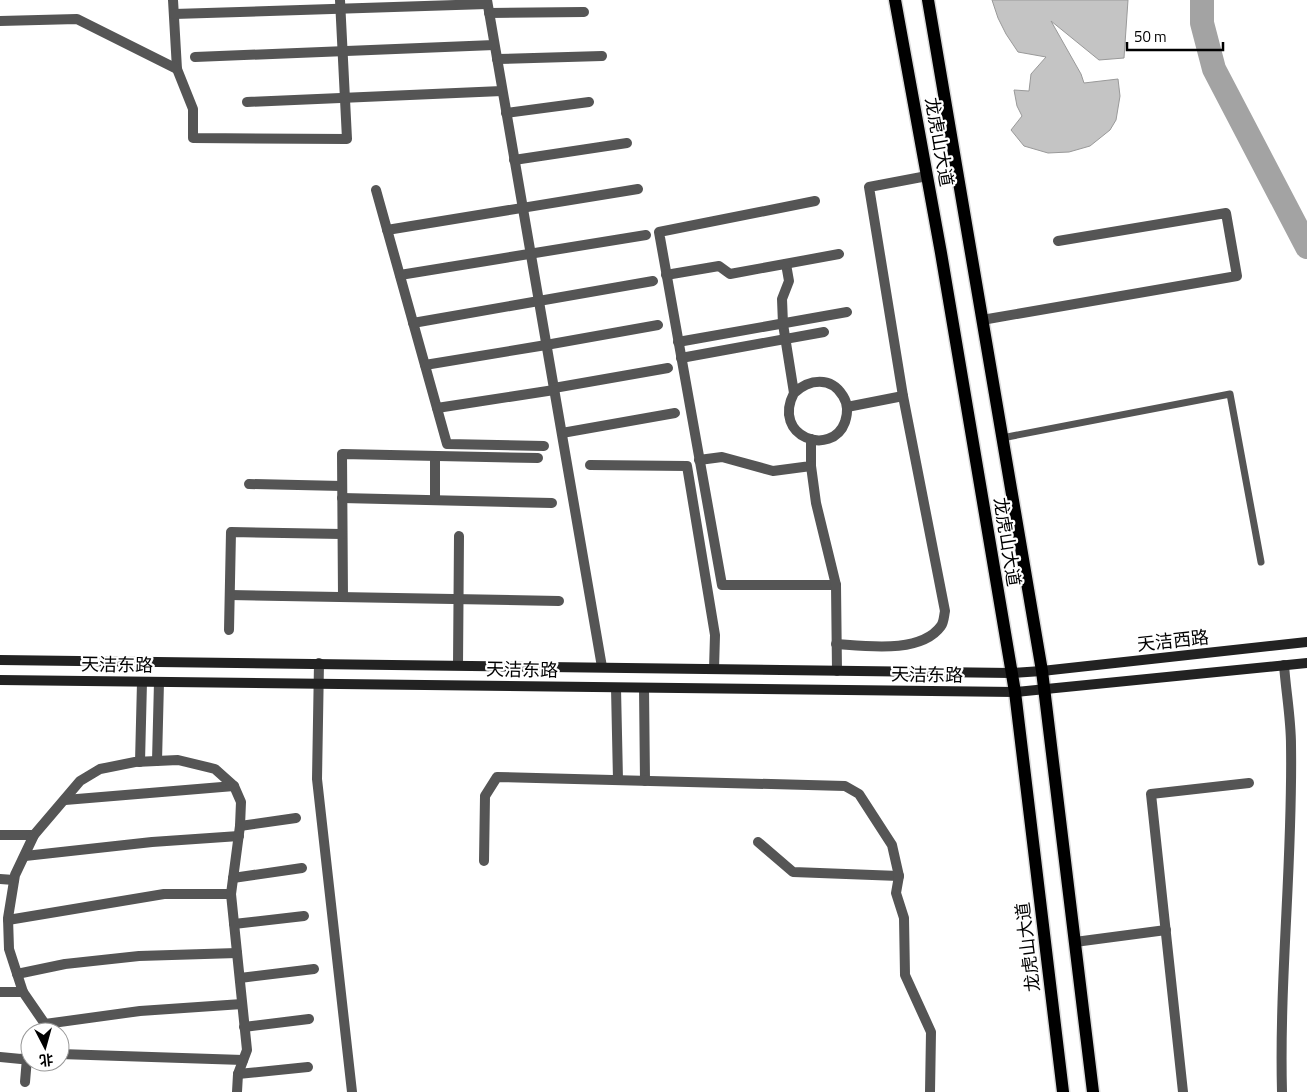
<svg xmlns="http://www.w3.org/2000/svg" width="1307" height="1092" viewBox="0 0 1307 1092" font-family="'Titillium Web','Noto Sans SC',sans-serif">
	<style>
		.lines { fill: none; stroke-linecap: round; stroke-linejoin: round }
		.river { stroke: #a3a3a3; stroke-width: 24 }
		.building { fill: #c4c4c4; stroke: #999 }
		.primary-casing { stroke: #dbdbdb; stroke-width: 15 }
		.lane { stroke: #555; stroke-width: 7 }
		.street { stroke: #555; stroke-width: 10 }
		.secondary { stroke: #222; stroke-width: 10 }
		.primary { stroke: #000; stroke-width: 12 }
		.labels { text-anchor: middle; stroke-width: 4.5; stroke-linejoin: round; paint-order: stroke }
		.street-label { font-size: 18px; fill: #000; stroke: #fff }
	</style>
	<rect width="100%" height="100%" fill="#fff"/>
	<g class="lines">
		<path class="river" d="M1202,0V23L1214,69L1307,247"/>
	</g>
	<path class="building" d="M992,0H1128L1124,58L1099,60L1051,21L1081,74L1084,83L1118,79L1120,96L1116,120L1110,130L1090,146L1069,152L1048,153L1024,146L1011,130L1022,116L1017,106L1014,90L1029,91L1031,74L1046,57L1018,52L1006,34L998,18Z"/>
	<g class="lines">
		<defs>
			<g id="primary">
				<path d="M895,0L941,253L1015,692L1063,1092"/>
				<path d="M928,0L1042,671L1093,1092"/>
			</g>
		</defs>
		<use href="#primary" class="primary-casing"/>
		<path class="lane" d="M1002,438L1230,394L1261,562"/>
		<g class="street">
			<path d="M173,0L177,69L193,109V138L347,139L340,0"/>
			<path d="M487,0L602,667"/>
			<path d="M489,13L584,12"/>
			<path d="M174,14L487,4"/>
			<path d="M0,21L77,19L177,69"/>
			<path d="M195,57L494,45"/>
			<path d="M497,59L602,56"/>
			<path d="M247,102L502,91"/>
			<path d="M506,113L589,102"/>
			<path d="M514,160L627,143"/>
			<path d="M376,190L447,444L544,446"/>
			<path d="M815,201L659,232L722,585H836"/>
			<path d="M387,230L638,189"/>
			<path d="M786,264L789,281L782,299L783,324L794,393C771,437 832,458 845,422C848,413 848,404 843,396C831,376 809,379 794,393"/>
			<path d="M400,275L646,235"/>
			<path d="M666,275L719,266L730,274L839,254"/>
			<path d="M982,320L1237,276L1226,213L1058,241"/>
			<path d="M413,323L653,281"/>
			<path d="M678,342L847,312"/>
			<path d="M681,358L824,332"/>
			<path d="M425,365L546,345L658,325"/>
			<path d="M554,388L668,368"/>
			<path d="M847,407L903,396"/>
			<path d="M437,408L554,390"/>
			<path d="M562,433L675,413"/>
			<path d="M699,460L722,457L773,471L811,466V439"/>
			<path d="M590,465L687,466L715,635L714,669"/>
			<path d="M811,466L816,503L836,585L837,671"/>
			<path d="M249,484L342,486"/>
			<path d="M342,498L552,503"/>
			<path d="M435,499V456"/>
			<path d="M230,595L559,601"/>
			<path d="M343,597L342,454L538,458"/>
			<path d="M229,630L231,532L342,534"/>
			<path d="M836,644C866,646 921,654 941,626C944,622 944,615 945,611L903,396L869,187L927,176"/>
			<path d="M319,663L317,779L352,1092"/>
			<path d="M458,665L459,536"/>
			<path d="M616,688L618,780"/>
			<path d="M644,688L645,781"/>
			<path d="M157,761L159,682"/>
			<path d="M140,762L142,682"/>
			<path d="M65,800L234,786"/>
			<path d="M240,826L296,818"/>
			<path d="M0,835H34"/>
			<path d="M758,842L793,872L899,876"/>
			<path d="M25,856L152,842L239,836"/>
			<path d="M484,861L485,796L497,777L845,786L859,794L892,845L899,876L896,893L904,918L905,975L931,1032L930,1092"/>
			<path d="M233,878L302,868"/>
			<path d="M0,879L14,880"/>
			<path d="M8,920L164,894H231"/>
			<path d="M234,924L304,916"/>
			<path d="M1075,942L1166,930"/>
			<path d="M17,974L65,964L139,956L237,953"/>
			<path d="M240,978L314,969"/>
			<path d="M0,992H23"/>
			<path d="M45,1024L140,1011L242,1004"/>
			<path d="M244,1027L309,1019"/>
			<path d="M45,1032V1024L23,992L9,949L8,918L15,875L34,835L80,781L100,769L135,762L178,760L215,769L234,786L241,802L240,826L231,894L247,1050L238,1074L237,1092"/>
			<path d="M60,1054L243,1060"/>
			<path d="M0,1057L21,1059L30,1057"/>
			<path d="M238,1074L308,1067"/>
			<path d="M25,1082L27,1058"/>
			<path d="M1183,1092L1151,794L1249,783"/>
			<path d="M1282,1092C1279,976 1293,861 1291,745C1291,719 1286,692 1284,665"/>
		</g>
		<g class="secondary">
			<path d="M0,660L1011,673L1042,671L1307,642"/>
			<path d="M0,680L1015,692L1307,663"/>
		</g>
		<use href="#primary" class="primary"/>
	</g>
	<g class="labels">
		<g class="street-label">
			<text transform="translate(939 142) rotate(80)" y="6">龙虎山大道</text>
			<text transform="translate(1007 542) rotate(81)" y="6">龙虎山大道</text>
			<text transform="translate(1173 641) rotate(-6)" y="6">天洁西路</text>
			<text transform="translate(117 665) rotate(1)" y="6">天洁东路</text>
			<text transform="translate(522 670) rotate(1)" y="6">天洁东路</text>
			<text transform="translate(927 675) rotate(1)" y="6">天洁东路</text>
			<text transform="translate(1028 947) rotate(-97)" y="6">龙虎山大道</text>
		</g>
	</g>
	<g transform="translate(45 1047) rotate(174)"><circle r="24" fill="#ffffff" stroke="#999999"/>
	<path d="M0-4L9 19L0 12L-9 19Z" fill="#000000"/>
	<text y="-8" font-size="14" font-weight="bold" text-anchor="middle" fill="#000000">北</text>
	</g>
	<path d="M1127 42v8h96v-8" fill="none" stroke="#000000" stroke-width="2.5"/>
	<text x="1134" y="42" font-size="15" fill="#000000" stroke="#ffffff" stroke-width="4" paint-order="stroke">50 m</text>
</svg>
